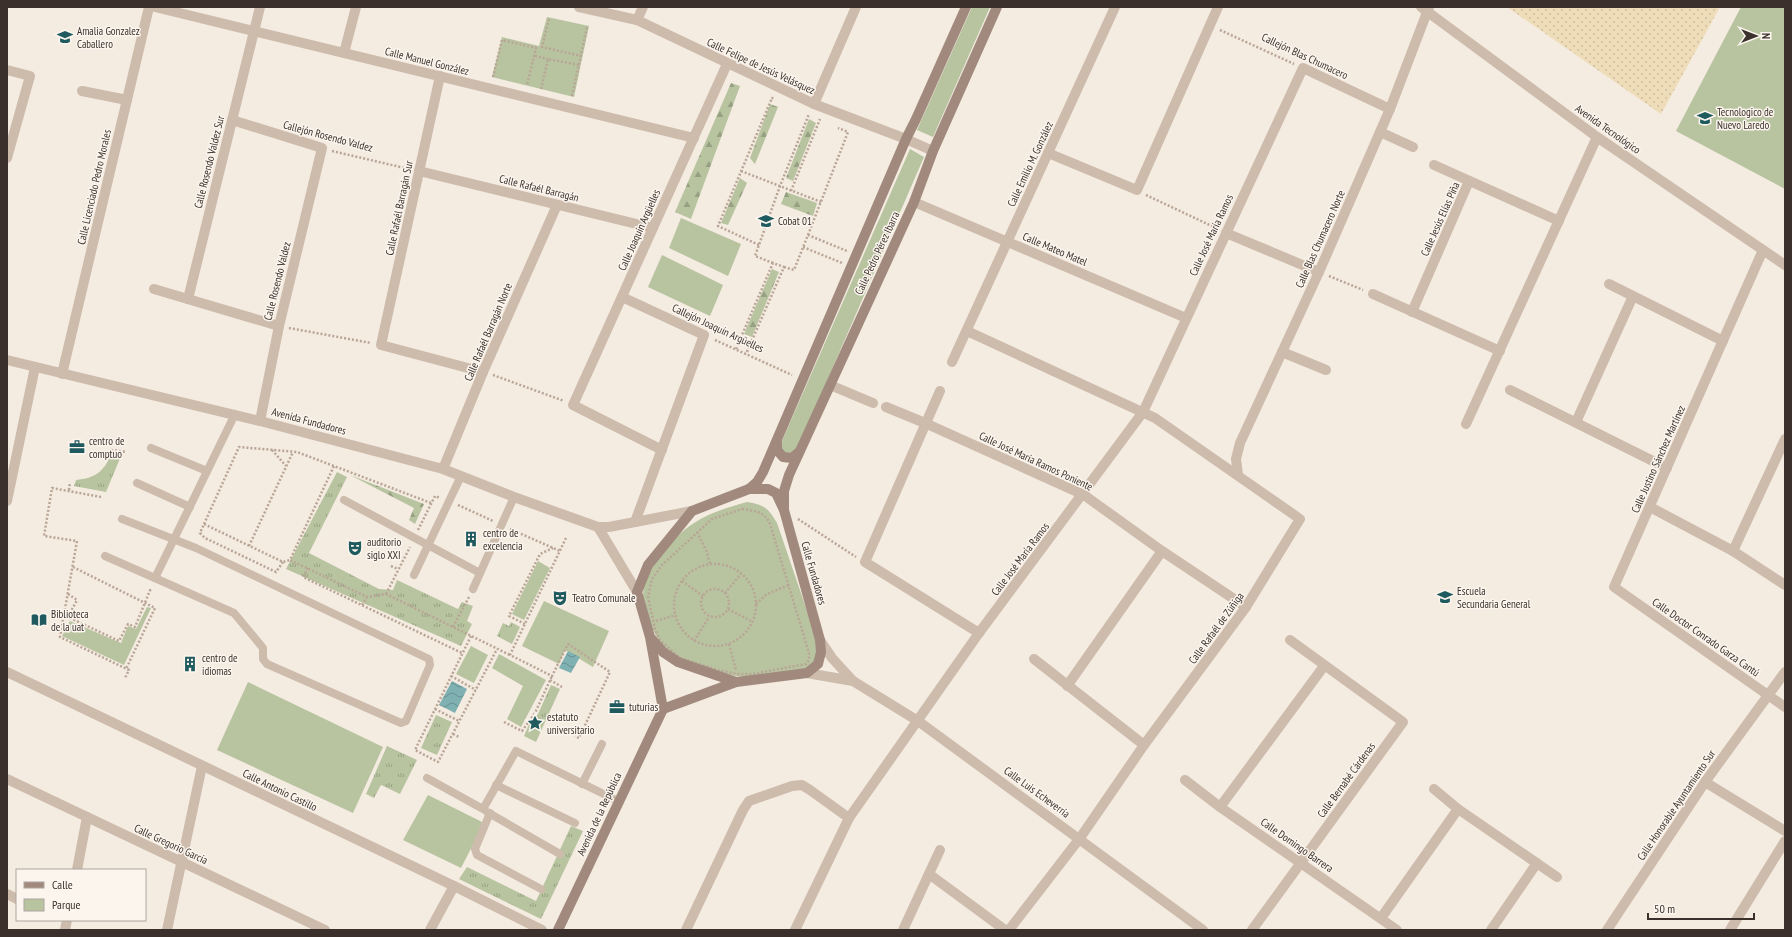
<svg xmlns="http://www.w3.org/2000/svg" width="1792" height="937" viewBox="0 0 1792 937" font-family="'PT Sans Narrow',sans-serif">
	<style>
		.grass { fill: url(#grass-tufts) }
		.forest { fill: url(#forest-firs) }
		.sand { fill: url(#sand-dots) }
		.green { fill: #b8c4a0 }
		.water { fill: url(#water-waves) }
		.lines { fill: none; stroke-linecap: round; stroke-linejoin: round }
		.path { stroke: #b9a596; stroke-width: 2.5; stroke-dasharray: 2 2; stroke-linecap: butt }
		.service { stroke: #cdbbac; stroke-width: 8 }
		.minor { stroke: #cdbbac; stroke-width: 10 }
		.tertiary { stroke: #cdbbac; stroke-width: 10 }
		.secondary { stroke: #a18a7d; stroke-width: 10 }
		.labels { text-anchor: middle; stroke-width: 3; stroke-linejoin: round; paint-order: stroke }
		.poi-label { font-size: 11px; fill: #3b302b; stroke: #fbf5ee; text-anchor: start }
		.street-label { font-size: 11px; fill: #3b302b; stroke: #fbf5ee }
	</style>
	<defs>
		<pattern id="grass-tufts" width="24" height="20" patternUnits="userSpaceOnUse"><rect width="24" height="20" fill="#b8c4a0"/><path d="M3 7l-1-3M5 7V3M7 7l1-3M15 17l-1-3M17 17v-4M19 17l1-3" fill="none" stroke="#97a083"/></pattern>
		<pattern id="forest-firs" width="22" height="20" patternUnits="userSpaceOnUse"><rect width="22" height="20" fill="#b8c4a0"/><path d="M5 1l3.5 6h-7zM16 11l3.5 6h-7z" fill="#97a083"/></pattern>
		<pattern id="sand-dots" width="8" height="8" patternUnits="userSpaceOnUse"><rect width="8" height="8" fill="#efdcb8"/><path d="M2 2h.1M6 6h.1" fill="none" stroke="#cebd9e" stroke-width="1.8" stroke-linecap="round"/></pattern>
		<pattern id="water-waves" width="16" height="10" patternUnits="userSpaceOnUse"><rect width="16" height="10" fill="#7fb0b2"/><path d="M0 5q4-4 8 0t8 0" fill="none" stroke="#699091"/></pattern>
	</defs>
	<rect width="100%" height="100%" fill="#f4ebe1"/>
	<g class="grass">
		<path d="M111,454L121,456L106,492L74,486L76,480C95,478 104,472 111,454Z"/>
		<path d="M337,472L347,477L309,553L379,589L393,590L397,580L458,609L462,602L473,606L467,621L472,624L461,646L286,569Z"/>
		<path d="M511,622L520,627L512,644L497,636L503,623L509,626Z"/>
		<path d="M551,685L560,689L536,742L524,736L530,722L538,714Z"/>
		<path d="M436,715L452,722L437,755L421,748Z"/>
		<path d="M387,746L417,760L400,794L381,785L374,798L366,794Z"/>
		<path d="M571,826L583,831L541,919L459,879L467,867L536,901Z"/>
	</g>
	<g class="forest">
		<path d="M731,83L740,86L691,219L675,212Z"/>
		<path d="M770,104L778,107L755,164L750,158Z"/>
		<path d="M809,119L816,123L793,181L786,178Z"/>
		<path d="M740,178L747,183L728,225L721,223Z"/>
		<path d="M786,192L817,203L813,216L781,204Z"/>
		<path d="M772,269L779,272L752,337L744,334Z"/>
		<path d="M350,475L424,504L415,524L409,520L414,508Z"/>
	</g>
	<path class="sand" d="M1507,7H1720L1661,114Z"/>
	<g class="green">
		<path d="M972,7H990L933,137L917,130Z"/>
		<path d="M1741,7H1785V189L1676,131Z"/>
		<path d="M547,17L589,26L574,97L492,77L502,37L539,46Z"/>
		<path d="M910,149L924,157L797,450L789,456L782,450L781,443Z"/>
		<path d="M681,218L741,244L728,276L669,248Z"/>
		<path d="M662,255L723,285L710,316L648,287Z"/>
		<path d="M747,502C765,505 768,508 777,523L817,640C819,652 817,663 806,671C788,672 754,678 737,676C719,674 692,666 676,657C662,650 653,633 649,618C647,612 643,605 643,598C642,572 672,537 694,523C709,513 729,507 747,502Z"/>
		<path d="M538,561L550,568L524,620L512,614Z"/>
		<path d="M544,601L609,631L593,667L565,650L559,664L522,646Z"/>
		<path d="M147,607L151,608L124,665L62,636L70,621L121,643L128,626L136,629Z"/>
		<path d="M471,646L488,655L474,683L456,674Z"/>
		<path d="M499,654L546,680L521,727L507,719L523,686L492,668Z"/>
		<path d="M248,682L383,747L353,813L217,750Z"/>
		<path d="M428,795L484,823L461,868L403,840Z"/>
	</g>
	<g class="water">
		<path d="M568,651L580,657L571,673L559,668Z"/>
		<path d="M452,681L467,689L455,713L439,705Z"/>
	</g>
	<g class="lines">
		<g class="path">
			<path d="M549,19L542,47L581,56"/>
			<path d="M1220,30L1294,64"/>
			<path d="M535,56L548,59"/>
			<path d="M493,77L502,40L536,48L527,85"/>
			<path d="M541,89L548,59L579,65"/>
			<path d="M572,96L587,27"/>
			<path d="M332,151L409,169"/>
			<path d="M741,171L821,202"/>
			<path d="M791,191L820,119"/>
			<path d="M1146,195L1216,228"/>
			<path d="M808,235L848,132L838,128"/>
			<path d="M759,245L718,226L772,98L773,99"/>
			<path d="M803,247L842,263"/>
			<path d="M773,263L755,256L780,186L809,114"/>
			<path d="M784,267L794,270L808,235L847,251"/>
			<path d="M1329,276L1363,290"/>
			<path d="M289,328L371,343"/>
			<path d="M715,340L792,375"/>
			<path d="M736,349L773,263L784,267L746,354"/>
			<path d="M493,375L564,401"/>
			<path d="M111,450L126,452"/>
			<path d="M272,450L286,466"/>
			<path d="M69,490L70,482"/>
			<path d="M101,497L52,488L44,536L77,541L60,637L129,670L125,678"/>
			<path d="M431,503L334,466L290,560L367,597L386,594L510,655"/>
			<path d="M458,505L493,521"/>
			<path d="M742,509C755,511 764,511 770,524L809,653V660L806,664L752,674H737L718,670L680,658L660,640L655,629L648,597L652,579L662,565L712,519Z"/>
			<path d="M798,519L856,557"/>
			<path d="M204,524L239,447L297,452L334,466"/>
			<path d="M510,529L560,551"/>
			<path d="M418,530L435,496L440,498"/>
			<path d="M697,532L707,552L710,565"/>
			<path d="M566,538L510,655L552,676L568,644L610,672L579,738L575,736"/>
			<path d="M249,546L293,452"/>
			<path d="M283,562L276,572L205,538L200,533L204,524L283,562L290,560"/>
			<circle cx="715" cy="605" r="41"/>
			<path d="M391,566L398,569"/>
			<path d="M73,567L155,608L126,669"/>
			<path d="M308,568L303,577L462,653"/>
			<path d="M682,581L703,596"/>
			<circle cx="715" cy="603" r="14"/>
			<path d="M725,593L741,574"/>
			<path d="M68,594L77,600L68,617L119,641L128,624L135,627L151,588"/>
			<path d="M386,594L410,547"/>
			<path d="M756,604L767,594L789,585"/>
			<path d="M362,605L367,597"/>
			<path d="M728,609L753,622"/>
			<path d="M656,621L676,615"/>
			<path d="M525,624L509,616L540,554L553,548"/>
			<path d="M453,627L469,597"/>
			<path d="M471,636L415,750L438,762L497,649"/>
			<path d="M694,641L709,617"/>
			<path d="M729,644L736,670"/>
			<path d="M451,676L476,690"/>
			<path d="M550,680L562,687"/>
			<path d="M435,709L459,721"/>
			<path d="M504,722L522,731L535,713L552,676"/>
			<path d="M453,734L459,737"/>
		</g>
		<g class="service">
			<path d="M151,448L207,471"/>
			<path d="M137,483L190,507"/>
			<path d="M344,500L480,573"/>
			<path d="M105,556L234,613L263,648V659L267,664L401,723L406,721L430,665L429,659L196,548L122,519"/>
			<path d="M414,575L461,476"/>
			<path d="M155,578L235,414"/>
			<path d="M473,589L514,497"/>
			<path d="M427,778L483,809L516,751L618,801"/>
			<path d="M582,784L602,744"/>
			<path d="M496,785L575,823"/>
			<path d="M487,812L560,854"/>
			<path d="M490,813L475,849L477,855L541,889"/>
		</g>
		<g class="minor">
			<path d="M155,7L694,138"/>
			<path d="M579,7L637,20L814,104L906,139L933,151"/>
			<path d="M637,20L643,7"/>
			<path d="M344,53L356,7"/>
			<path d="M7,70L30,76L7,158"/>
			<path d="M440,76L381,345L483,372"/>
			<path d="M82,91L127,100"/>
			<path d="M814,104L856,7"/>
			<path d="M232,120L322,148L279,326L260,421"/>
			<path d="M1380,132L1413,147"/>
			<path d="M1048,153L1137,190L1218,7"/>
			<path d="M1434,165L1559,221"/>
			<path d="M419,171L653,228"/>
			<path d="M914,202L1186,318"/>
			<path d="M1226,233L1319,272"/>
			<path d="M1763,250L1614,587L1785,707"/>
			<path d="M1609,284L1723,341"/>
			<path d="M154,289L279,326"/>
			<path d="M1373,294L1500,351"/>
			<path d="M622,297L704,335L635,522"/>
			<path d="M188,299L260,7"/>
			<path d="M1412,312L1469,181"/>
			<path d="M967,331L1155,418L1300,519L1246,607L1144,745L1080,838L1009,930"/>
			<path d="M1282,352L1326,370"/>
			<path d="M952,362L1115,7"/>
			<path d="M830,385L873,403"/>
			<path d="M1510,390L1667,468"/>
			<path d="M940,391L865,562L979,633"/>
			<path d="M886,407L925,423L1084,495L1162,551L1246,607"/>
			<path d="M1576,422L1633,296"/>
			<path d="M1466,424L1597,137"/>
			<path d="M662,450L573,405L727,64"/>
			<path d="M443,469L483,372L557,205"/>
			<path d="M1238,475L1236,459L1240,443L1319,272L1390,109L1429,7"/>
			<path d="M7,501L35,367"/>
			<path d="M1650,507L1733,551L1785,585"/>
			<path d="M1733,551L1785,439"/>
			<path d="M1034,659L1144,745"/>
			<path d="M7,672L454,886L542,930"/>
			<path d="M1067,686L1162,551"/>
			<path d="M7,779L325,930"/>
			<path d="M1185,780L1220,807L1397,930"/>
			<path d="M1705,782L1785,831"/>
			<path d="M1434,789L1458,809L1557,877"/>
			<path d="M1220,807L1324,666"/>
			<path d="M77,870L87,817"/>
			<path d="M929,874L1005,930"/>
			<path d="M7,894L17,899"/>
			<path d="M1381,918L1458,809"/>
			<path d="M65,930L67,920"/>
			<path d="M167,930L202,766"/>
			<path d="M430,930L454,886"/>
			<path d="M686,930L743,810L749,801L792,786L802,785L810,790L849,818"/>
			<path d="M795,930L849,818L979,633L1143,412L1303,68L1390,109"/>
			<path d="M903,930L940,850"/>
			<path d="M1252,930L1403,722L1290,640"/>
			<path d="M1491,930L1537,863"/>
			<path d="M1607,930L1705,782L1785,672"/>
			<path d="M1730,930L1785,841"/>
		</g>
		<g class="tertiary">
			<path d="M1421,7L1597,137L1785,265"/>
			<path d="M7,360L260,421L443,469L514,497L598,527H609L692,511"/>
			<path d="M62,374L149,7"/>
			<path d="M598,527L637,592"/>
			<path d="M820,640L832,658L853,681L918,721L1203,930"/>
			<path d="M807,673L853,681"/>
		</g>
		<g class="secondary">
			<path d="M777,443V450L783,457L792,458L799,452"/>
			<path d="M749,489L757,482L763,472L906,139L916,119L966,7"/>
			<path d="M784,508V491L789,475L914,202L933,151L997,7"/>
			<path d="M650,637L663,652L678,662L736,682L807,673L818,664L821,652L820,640L784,510L776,493L768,489H749L692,511L648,565L637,592L650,637L663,709"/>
			<path d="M663,709L736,682"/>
			<path d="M558,930L663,709"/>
		</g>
	</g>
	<defs>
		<symbol id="school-bare" viewBox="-9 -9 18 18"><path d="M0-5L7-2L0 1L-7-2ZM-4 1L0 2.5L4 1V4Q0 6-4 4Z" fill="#1f5a5e" stroke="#fbf5ee" stroke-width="2.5" paint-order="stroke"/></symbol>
		<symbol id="university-bare" viewBox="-9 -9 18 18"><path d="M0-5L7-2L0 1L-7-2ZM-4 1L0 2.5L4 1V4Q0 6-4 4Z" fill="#1f5a5e" stroke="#fbf5ee" stroke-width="2.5" paint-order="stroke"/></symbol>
		<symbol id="office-bare" viewBox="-9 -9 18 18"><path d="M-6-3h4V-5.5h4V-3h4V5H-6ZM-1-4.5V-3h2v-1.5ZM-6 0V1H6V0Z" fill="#1f5a5e" stroke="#fbf5ee" stroke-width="2.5" paint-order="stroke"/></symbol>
		<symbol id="building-bare" viewBox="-9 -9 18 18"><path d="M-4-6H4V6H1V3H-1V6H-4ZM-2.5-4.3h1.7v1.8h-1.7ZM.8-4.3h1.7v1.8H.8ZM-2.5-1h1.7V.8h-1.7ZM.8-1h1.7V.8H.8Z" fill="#1f5a5e" stroke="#fbf5ee" stroke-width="2.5" paint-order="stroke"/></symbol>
		<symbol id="theatre-bare" viewBox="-9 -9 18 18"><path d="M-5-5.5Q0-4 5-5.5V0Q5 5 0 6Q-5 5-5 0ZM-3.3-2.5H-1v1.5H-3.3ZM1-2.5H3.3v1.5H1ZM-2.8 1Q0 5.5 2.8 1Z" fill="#1f5a5e" stroke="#fbf5ee" stroke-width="2.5" paint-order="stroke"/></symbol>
		<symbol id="library-bare" viewBox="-9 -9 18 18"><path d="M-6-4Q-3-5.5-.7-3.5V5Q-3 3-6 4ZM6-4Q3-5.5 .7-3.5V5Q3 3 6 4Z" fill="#1f5a5e" stroke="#fbf5ee" stroke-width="2.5" paint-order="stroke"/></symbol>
		<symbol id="sight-bare" viewBox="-9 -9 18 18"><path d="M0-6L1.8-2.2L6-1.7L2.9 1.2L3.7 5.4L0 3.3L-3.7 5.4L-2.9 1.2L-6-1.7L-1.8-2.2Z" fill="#1f5a5e" stroke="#fbf5ee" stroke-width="2.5" paint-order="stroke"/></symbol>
	</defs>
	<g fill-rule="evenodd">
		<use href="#school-bare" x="54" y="26" width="22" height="22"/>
		<use href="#university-bare" x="1694" y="107" width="22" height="22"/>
		<use href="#university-bare" x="755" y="210" width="22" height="22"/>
		<use href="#office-bare" x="66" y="436" width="22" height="22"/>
		<use href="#building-bare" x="460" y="528" width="22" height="22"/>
		<use href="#theatre-bare" x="344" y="537" width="22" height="22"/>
		<use href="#school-bare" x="1434" y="586" width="22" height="22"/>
		<use href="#theatre-bare" x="549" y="587" width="22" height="22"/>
		<use href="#library-bare" x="28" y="609" width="22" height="22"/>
		<use href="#building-bare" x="179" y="653" width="22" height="22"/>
		<use href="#office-bare" x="606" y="696" width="22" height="22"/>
		<use href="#sight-bare" x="524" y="712" width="22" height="22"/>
	</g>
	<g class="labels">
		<g class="poi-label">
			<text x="77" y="35">Amalia Gonzalez<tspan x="77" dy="13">Caballero</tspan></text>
			<text x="1717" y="116">Tecnologico de<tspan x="1717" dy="13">Nuevo Laredo</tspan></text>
			<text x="778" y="225">Cobat 01</text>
			<text x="89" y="445">centro de<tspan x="89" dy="13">comptuo</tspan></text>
			<text x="483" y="537">centro de<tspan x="483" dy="13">excelencia</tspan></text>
			<text x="367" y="546">auditorio<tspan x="367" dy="13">siglo XXI</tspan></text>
			<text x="1457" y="595">Escuela<tspan x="1457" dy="13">Secundaria General</tspan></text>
			<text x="572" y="602">Teatro Comunale</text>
			<text x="51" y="618">Biblioteca<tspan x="51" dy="13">de la uat</tspan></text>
			<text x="202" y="662">centro de<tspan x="202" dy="13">idiomas</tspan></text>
			<text x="629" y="711">tuturias</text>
			<text x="547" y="721">estatuto<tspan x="547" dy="13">universitario</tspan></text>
		</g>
		<g class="street-label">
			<text transform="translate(1305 56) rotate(25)" y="4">Callejón Blas Chumacero</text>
			<text transform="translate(427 61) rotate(14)" y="4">Calle Manuel González</text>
			<text transform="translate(761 66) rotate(25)" y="4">Calle Felipe de Jesús Velásquez</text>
			<text transform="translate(1608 129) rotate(35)" y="4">Avenida Tecnológico</text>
			<text transform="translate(328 136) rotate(15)" y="4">Callejón Rosendo Valdez</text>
			<text transform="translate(209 162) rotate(-76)" y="4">Calle Rosendo Valdez Sur</text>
			<text transform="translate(1030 164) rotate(-65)" y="4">Calle Emilio M. González</text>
			<text transform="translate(94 187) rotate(-77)" y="4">Calle Licenciado Pedro Morales</text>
			<text transform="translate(539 188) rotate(14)" y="4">Calle Rafaél Barragán</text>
			<text transform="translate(399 208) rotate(-78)" y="4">Calle Rafaél Barragán Sur</text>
			<text transform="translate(1440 219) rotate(-66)" y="4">Calle Jesús Elías Piña</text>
			<text transform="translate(639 230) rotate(-66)" y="4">Calle Joaquín Argüelles</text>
			<text transform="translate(1211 235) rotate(-65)" y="4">Calle José María Ramos</text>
			<text transform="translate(1320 239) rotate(-66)" y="4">Calle Blas Chumacero Norte</text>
			<text transform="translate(1055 249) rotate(23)" y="4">Calle Mateo Matel</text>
			<text transform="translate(877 253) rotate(-65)" y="4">Calle Pedro Pérez Ibarra</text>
			<text transform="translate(277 281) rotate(-76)" y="4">Calle Rosendo Valdez</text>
			<text transform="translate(718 328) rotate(25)" y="4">Callejón Joaquín Argüelles</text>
			<text transform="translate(488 332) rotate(-67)" y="4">Calle Rafaél Barragán Norte</text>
			<text transform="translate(309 421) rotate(15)" y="4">Avenida Fundadores</text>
			<text transform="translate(1658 459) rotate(-66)" y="4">Calle Justino Sánchez Martínez</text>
			<text transform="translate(1036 461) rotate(25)" y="4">Calle José María Ramos Poniente</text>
			<text transform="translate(1020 559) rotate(-53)" y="4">Calle José María Ramos</text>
			<text transform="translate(814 573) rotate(74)" y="4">Calle Fundadores</text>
			<text transform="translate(1216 628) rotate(-54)" y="4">Calle Rafaél de Zúñiga</text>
			<text transform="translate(1706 637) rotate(35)" y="4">Calle Doctor Conrado Garza Cantú</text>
			<text transform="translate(1346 780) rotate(-54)" y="4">Calle Bernabé Cárdenas</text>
			<text transform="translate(280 790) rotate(26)" y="4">Calle Antonio Castillo</text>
			<text transform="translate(1037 792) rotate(36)" y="4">Calle Luis Echeverría</text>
			<text transform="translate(1676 805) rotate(-56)" y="4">Calle Honorable Ayuntamiento Sur</text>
			<text transform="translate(599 814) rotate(-65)" y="4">Avenida de la República</text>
			<text transform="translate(171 844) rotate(25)" y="4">Calle Gregorio García</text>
			<text transform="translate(1297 845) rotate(35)" y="4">Calle Domingo Barrera</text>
		</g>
	</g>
	<rect width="1792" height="937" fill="none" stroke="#3b302b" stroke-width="16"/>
	<rect x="16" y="869" width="130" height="52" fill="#fbf5ee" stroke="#aea6a0"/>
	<rect x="24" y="882" width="20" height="6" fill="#a18a7d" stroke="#aea6a0"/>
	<text x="52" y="889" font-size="12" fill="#3b302b">Calle</text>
	<rect x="24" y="899" width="20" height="12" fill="#b8c4a0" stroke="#aea6a0"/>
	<text x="52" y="909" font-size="12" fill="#3b302b">Parque</text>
	<g transform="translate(1756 36) rotate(90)" stroke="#fbf5ee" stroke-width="3" paint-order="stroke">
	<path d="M0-3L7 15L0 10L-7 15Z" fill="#3b302b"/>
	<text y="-6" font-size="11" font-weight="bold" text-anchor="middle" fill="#3b302b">N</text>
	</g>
	<path d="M1648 913v6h106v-6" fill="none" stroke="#3b302b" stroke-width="2"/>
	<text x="1654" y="913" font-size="12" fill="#3b302b" stroke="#fbf5ee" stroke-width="3" paint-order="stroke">50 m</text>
</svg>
